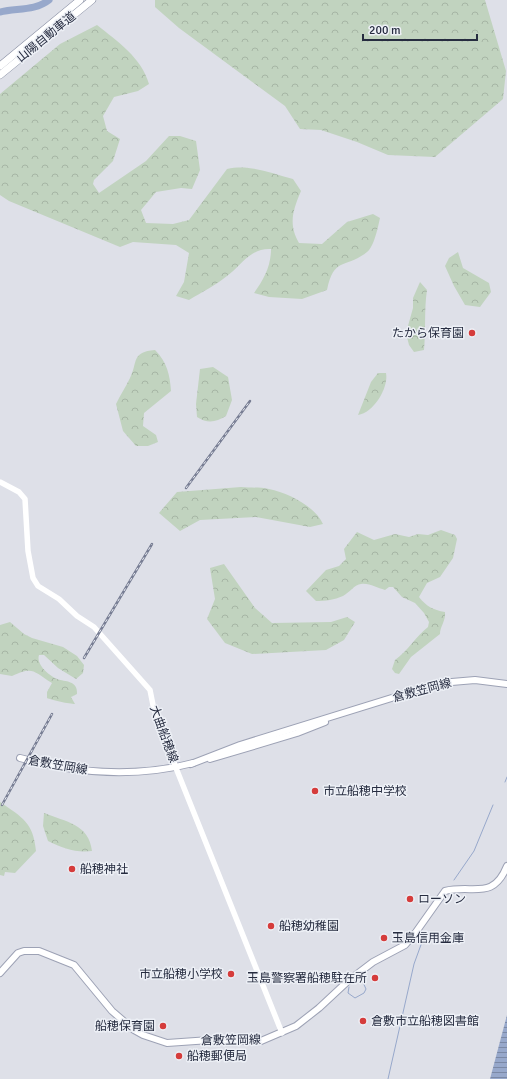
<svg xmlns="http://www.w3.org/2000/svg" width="507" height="1079" viewBox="0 0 507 1079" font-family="Signika,'Noto Sans JP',sans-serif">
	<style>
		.forest { fill: url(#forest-crowns) }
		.water { fill: url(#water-rules) }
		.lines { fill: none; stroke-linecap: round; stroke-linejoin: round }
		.stream { stroke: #97a8cb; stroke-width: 1 }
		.river { stroke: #97a8cb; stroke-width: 7 }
		.primary-casing { stroke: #9da2b5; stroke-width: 8 }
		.highway-casing { stroke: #858ba0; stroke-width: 8 }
		.secondary { stroke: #fff; stroke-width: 5.5 }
		.primary { stroke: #fff; stroke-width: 6 }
		.highway { stroke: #fff; stroke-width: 7 }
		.rail-casing { stroke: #777d93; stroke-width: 2.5 }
		.rail { stroke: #edf0f6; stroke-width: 1; stroke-dasharray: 3; stroke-linecap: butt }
		.poi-dot { fill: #d53c3b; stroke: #edf0f6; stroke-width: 1.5 }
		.labels { text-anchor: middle; stroke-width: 3; stroke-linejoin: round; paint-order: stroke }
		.street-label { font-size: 12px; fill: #262c40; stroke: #edf0f6 }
		.poi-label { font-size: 12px; fill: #262c40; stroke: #edf0f6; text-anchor: start }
	</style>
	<defs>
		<pattern id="forest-crowns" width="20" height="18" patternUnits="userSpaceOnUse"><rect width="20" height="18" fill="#c1d3bf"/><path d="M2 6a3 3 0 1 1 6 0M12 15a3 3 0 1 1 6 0" fill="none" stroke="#a6b5a5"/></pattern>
		<pattern id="water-rules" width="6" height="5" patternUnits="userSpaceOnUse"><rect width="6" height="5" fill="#97a8cb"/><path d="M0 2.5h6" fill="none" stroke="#7b89a6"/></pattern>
	</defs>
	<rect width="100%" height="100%" fill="#dee0e8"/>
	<g class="forest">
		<path d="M155,0H485L506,71L503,99L435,157L388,155L357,142L321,130L300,129L285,106L179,28L155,7Z"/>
		<path d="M97,25C117,41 142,58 149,84L138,91L114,97L103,116L107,131L120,139L113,161L94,180L93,184L99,193L146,161L169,136H180L196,141L200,170L192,189L181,188L156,192L141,210L146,223L173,224L189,220L227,169C250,164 270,173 293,179L301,191C293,210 288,224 299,243L322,244L347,222L373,214L380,218C378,227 374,247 367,252C346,269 334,256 327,290L302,299L269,297L254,293C264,279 271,266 271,249C250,248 242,265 227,276C216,285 202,292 189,300L176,296L184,282L189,253L176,245L133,242L120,247L9,201L0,195V94L60,44Z"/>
		<path d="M458,252L463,268L489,283L491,292L480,307L465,305L454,286L445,266L449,258Z"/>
		<path d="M420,282L427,290C424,310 426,330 424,350L414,352L409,345L406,333L413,308V298Z"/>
		<path d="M155,350C167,362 170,375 171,391L144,413L143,426L156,435L158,442L148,446H136L123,431L116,404C120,395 126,387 130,378C138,362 131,352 155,350Z"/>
		<path d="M213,367L228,377L232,400L226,416C216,422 208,424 197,417L196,404L200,369Z"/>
		<path d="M378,373H386C389,388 373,413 358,415L371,382Z"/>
		<path d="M241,487C250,488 260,487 269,489C288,493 315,506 323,524L310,527L256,517L200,520L180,531L159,513L177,492Z"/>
		<path d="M441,530L455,535L457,539L453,558L440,577L427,583L419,597C426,606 433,610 445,612C446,621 440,626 440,634L411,657L399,674L395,673L392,669L395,660C408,651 416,636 428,627L429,622L424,613L415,603L402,597L393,587H389L385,590C377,588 370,583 361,584C355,584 349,593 343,596C334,600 326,601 316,601L306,591L326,570L339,566L346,559L344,549L357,532L374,540L395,534L409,537L418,534L428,535Z"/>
		<path d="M224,564L255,608L272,623L331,622L347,617L355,622L344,640L326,650L252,654L225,643L207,619L215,599L210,568Z"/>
		<path d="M10,622L24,634L32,638L63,647L77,656L84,665L83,673L76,679L58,668L44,655H39C36,664 48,675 57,679C65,682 78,680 77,694L71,697L75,704C70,704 51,700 47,698V692L52,683C33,671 33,666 12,676L0,674V625Z"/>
		<path d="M0,802C23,818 33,822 36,851L15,873L5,872L4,876L0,875Z"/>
		<path d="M44,813C66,822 89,824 92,851C75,853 63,848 48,841L43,826Z"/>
	</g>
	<path class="water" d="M507,1015V1079H490Z"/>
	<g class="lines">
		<g class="stream">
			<path d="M505,782L507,777"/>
			<path d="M454,880L474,851L493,805"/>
			<path d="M349,987L348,993L355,998L364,993L366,989L361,978"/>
			<path d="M388,1079L414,964L422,942"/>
		</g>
		<path class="river" d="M0,12C17,8 35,11 49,0"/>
		<defs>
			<g id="primary">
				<path d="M20,758C78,774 135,778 193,763"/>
				<path d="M210,759L297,733L325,722"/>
				<path d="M191,764L240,745L440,683L475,680L507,684"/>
				<path d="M0,973L18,953L24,951H39L74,965L112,1011L134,1030L143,1035L167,1043L210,1040L261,1041L296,1026L319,1008L348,981L373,962L405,945L416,932L445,891C473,884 493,901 507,866"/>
			</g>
			<g id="highway">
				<path d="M0,66L80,0"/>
				<path d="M0,75L92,0"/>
			</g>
		</defs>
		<use href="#primary" class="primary-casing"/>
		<use href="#highway" class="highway-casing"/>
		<path class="secondary" d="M0,482L19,492L25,499L28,551L33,578L38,586L59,599L77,616L94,627L150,690L154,710L159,718L176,768L282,1033"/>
		<use href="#primary" class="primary"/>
		<use href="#highway" class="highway"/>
		<defs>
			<g id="rail">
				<path d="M186,488L250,401"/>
				<path d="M84,658L152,544"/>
				<path d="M2,805L52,714"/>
			</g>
		</defs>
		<use href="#rail" class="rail-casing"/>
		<use href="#rail" class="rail"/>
	</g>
	<g class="poi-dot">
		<circle cx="472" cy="333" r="4"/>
		<circle cx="315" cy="791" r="4"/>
		<circle cx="72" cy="869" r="4"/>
		<circle cx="410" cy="899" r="4"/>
		<circle cx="271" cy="926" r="4"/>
		<circle cx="384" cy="938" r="4"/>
		<circle cx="231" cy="974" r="4"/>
		<circle cx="375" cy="978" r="4"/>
		<circle cx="363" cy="1021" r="4"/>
		<circle cx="163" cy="1026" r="4"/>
		<circle cx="179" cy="1056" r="4"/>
	</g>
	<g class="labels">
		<g class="street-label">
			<text transform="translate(46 37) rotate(-39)" y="4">山陽自動車道</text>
			<text transform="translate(422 690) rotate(-15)" y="4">倉敷笠岡線</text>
			<text transform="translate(164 734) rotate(70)" y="4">大曲船穂線</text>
			<text transform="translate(58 765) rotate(10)" y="4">倉敷笠岡線</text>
			<text transform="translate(231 1040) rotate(-1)" y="4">倉敷笠岡線</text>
		</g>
		<g class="poi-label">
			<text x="464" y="337" text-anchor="end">たから保育園</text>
			<text x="323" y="795">市立船穂中学校</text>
			<text x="80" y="873">船穂神社</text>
			<text x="418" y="903">ローソン</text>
			<text x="279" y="930">船穂幼稚園</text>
			<text x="392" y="942">玉島信用金庫</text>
			<text x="223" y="978" text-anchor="end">市立船穂小学校</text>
			<text x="367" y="982" text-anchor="end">玉島警察署船穂駐在所</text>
			<text x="371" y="1025">倉敷市立船穂図書館</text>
			<text x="155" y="1030" text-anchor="end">船穂保育園</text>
			<text x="187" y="1060">船穂郵便局</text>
		</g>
	</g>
	<path d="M363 34v6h114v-6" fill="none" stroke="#262c40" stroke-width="2"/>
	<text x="369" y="34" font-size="12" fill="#262c40" stroke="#edf0f6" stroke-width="3" paint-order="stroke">200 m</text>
</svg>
